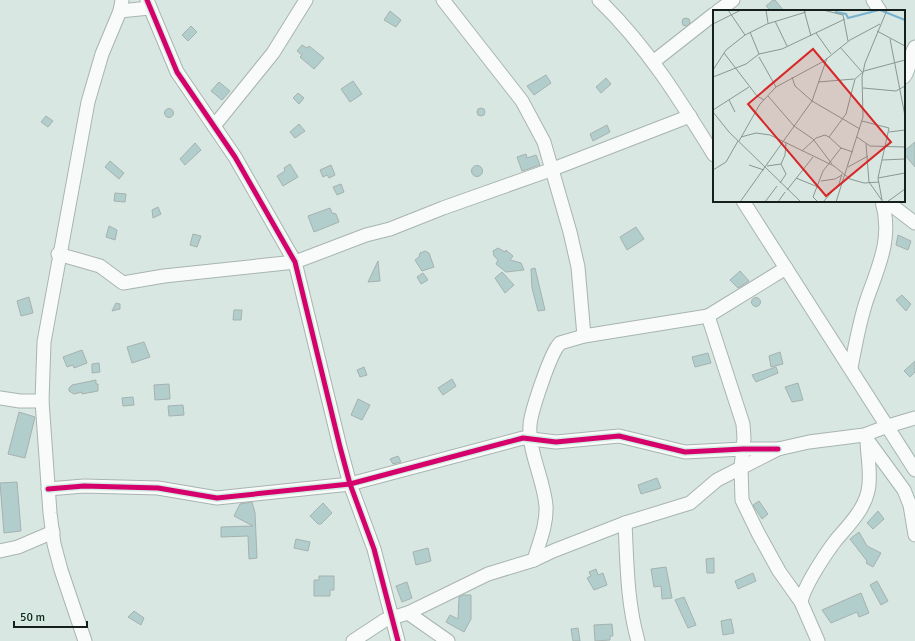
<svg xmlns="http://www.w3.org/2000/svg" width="915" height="641" viewBox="0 0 915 641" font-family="Signika,sans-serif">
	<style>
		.building { fill: #b1cdcc; stroke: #a6b2b0 }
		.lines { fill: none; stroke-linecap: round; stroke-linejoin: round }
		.minor-casing { stroke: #a8b4b0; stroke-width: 15 }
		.minor { stroke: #f9fbfa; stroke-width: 13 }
		.cycleway-casing { stroke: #d2ede2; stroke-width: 8 }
		.cycleway { stroke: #d6006c; stroke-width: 5 }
		.inset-river { fill: none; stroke: #77b2cf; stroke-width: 2 }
		.inset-road { fill: none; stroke: #8a9792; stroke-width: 1 }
		.view { fill: #d62828; fill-opacity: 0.15; stroke: #d62828; stroke-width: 2 }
		.inset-edge { fill: none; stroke: #151f1b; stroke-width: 2 }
	</style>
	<rect width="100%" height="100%" fill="#d8e7e1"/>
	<g class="building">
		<path d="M773,0H775L784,11H771L766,6Z"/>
		<path d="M390,11L401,20L396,27L384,20Z"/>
		<circle cx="686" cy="22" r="4"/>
		<path d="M191,26L197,32L188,41L182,35Z"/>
		<path d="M302,45L307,48L309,46L324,58L314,69L300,57L302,55L297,51Z"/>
		<path d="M546,75L551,83L534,95L527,86Z"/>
		<path d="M606,78L611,84L601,93L596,87Z"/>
		<path d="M353,81L362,94L350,102L341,89Z"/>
		<path d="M219,82L230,91L222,100L211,91Z"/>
		<path d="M298,93L304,98L299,104L293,98Z"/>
		<circle cx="481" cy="112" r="4"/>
		<circle cx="169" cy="113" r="4.5"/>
		<path d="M46,116L53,121L48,127L41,122Z"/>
		<path d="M299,124L305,131L295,138L290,132Z"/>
		<path d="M607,125L610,132L593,141L590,134Z"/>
		<path d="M915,142V167L904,154V151Z"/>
		<path d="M195,143L201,150L185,165L180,159Z"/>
		<path d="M526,154L527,158L536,155L540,165L522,171L517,157Z"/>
		<path d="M110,161L124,173L119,179L105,167Z"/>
		<path d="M290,164L298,177L283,186L277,176L285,171L284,168Z"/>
		<path d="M331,165L335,175L329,178L327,175L323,177L320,170Z"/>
		<circle cx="477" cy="171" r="5.5"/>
		<path d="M341,184L344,192L337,195L333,187Z"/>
		<path d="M115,193L126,194L125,202L114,201Z"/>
		<path d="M158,207L161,214L153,218L152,210Z"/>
		<path d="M330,208L332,213L336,214L339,222L314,232L308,216Z"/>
		<path d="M109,226L117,230L115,240L106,237Z"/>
		<path d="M636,227L644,239L627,250L620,237Z"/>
		<path d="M193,234L201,236L197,247L190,245Z"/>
		<path d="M898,235L911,241L908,250L896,245Z"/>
		<path d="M498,248L505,252L506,250L513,256L510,260L521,263L524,270L506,272L496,264L498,260L494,256L493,251Z"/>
		<path d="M425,251L429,253L434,267L422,271L415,260L419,257L420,253Z"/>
		<path d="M378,261L380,281L368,282Z"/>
		<path d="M535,268L545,310L538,311L532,288L531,269Z"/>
		<path d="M740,271L749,281L738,288L730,280Z"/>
		<path d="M502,272L514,285L505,293L495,278Z"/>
		<path d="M423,273L428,280L421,284L417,277Z"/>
		<path d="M902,295L911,304L906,311L896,300Z"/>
		<path d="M29,297L33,313L21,316L17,301Z"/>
		<circle cx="756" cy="302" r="4.5"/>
		<path d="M116,303L120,304V309L112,311Z"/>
		<path d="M234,310H242L241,320H233Z"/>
		<path d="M144,342L150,357L132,363L127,347Z"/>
		<path d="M82,350L87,363L74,368L73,365L67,367L63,357Z"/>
		<path d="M780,352L783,364L771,367L769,356Z"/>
		<path d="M708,353L711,363L695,367L692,357Z"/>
		<path d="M915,361V372L910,377L904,371Z"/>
		<path d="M99,363L100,372L92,373V364Z"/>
		<path d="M364,367L367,375L360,377L357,370Z"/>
		<path d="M776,367L778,373L756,382L752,375Z"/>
		<path d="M452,379L456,386L443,395L438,388Z"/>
		<path d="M96,380V384H98V391L82,394V392L74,394L69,391V388L72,385Z"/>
		<path d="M798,383L803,400L792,402L785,387Z"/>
		<path d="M169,384L170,399L155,400L154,385Z"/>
		<path d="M133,397L134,405L123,406L122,398Z"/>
		<path d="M358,399L370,405L362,420L351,415Z"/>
		<path d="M183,405L184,415L169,416L168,406Z"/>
		<path d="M19,412L35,417L25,458L8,454Z"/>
		<path d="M398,456L401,462L393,464L390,459Z"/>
		<path d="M657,478L661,488L641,494L638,485Z"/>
		<path d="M17,482L21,531L4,533L0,483Z"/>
		<path d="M759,501L768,514L762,519L753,505Z"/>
		<path d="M252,502L255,513L257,558L249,559L248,536L221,537V527L253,526L234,516L240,504Z"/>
		<path d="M323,503L332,513L321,524H318L310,516Z"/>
		<path d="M878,511L884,519L873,529L867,523Z"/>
		<path d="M859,532L867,546L881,553L873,567L866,563L867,561L850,539Z"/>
		<path d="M296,539L310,542L308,551L294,548Z"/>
		<path d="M428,548L431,561L416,565L413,552Z"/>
		<path d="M714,558V573H707L706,559Z"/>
		<path d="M666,567L672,598L662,599L661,586L654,587L651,569Z"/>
		<path d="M596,569L598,575L603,573L607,585L594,590L587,578L591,576L589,572Z"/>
		<path d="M753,573L756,581L738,589L735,581Z"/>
		<path d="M319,576H334V590H330V596H314V580H319Z"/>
		<path d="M877,581L888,601L881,605L870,585Z"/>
		<path d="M407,582L412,598L402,602L396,586Z"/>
		<path d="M861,593L869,613L859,617L857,612L831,623L822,610Z"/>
		<path d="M463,595H471V619L464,632L446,622L450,615L458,619L459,597Z"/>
		<path d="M684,597L696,625L688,628L675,600Z"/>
		<path d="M134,611L144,618L141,625L128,617Z"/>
		<path d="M731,619L734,633L723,635L721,621Z"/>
		<path d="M612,624L613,636H610V640L595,641L594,625Z"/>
		<path d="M578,628L580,641H573L571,629Z"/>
	</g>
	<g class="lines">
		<defs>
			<g id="minor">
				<path d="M147,0L177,72L235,157L295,262L340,447L350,484L374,549L398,641"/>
				<path d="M443,0L522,101L544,142L570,232L578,267L584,336L708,316L786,268"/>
				<path d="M599,0C646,45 680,100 714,155"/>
				<path d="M873,0L880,11"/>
				<path d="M120,11L149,8"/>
				<path d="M718,11L733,0"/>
				<path d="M653,62L714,14"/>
				<path d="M904,77C911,68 909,56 915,47"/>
				<path d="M214,126L273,53L306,0"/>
				<path d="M743,201L915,470"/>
				<path d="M886,201L915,223"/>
				<path d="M58,254L100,266L123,283L164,276L295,262L366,235L390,229L443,208L553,169L690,116"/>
				<path d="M708,316L743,424L744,438L741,467L742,500L758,533L779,571L801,602L818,641"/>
				<path d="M851,368C855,346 859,324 866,302C878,267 893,239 882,201"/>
				<path d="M0,398L20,401H42"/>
				<path d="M866,438L904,490L910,505L915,535"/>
				<path d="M48,489L84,486L158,488L217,498L350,484L523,438L556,442L619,436L685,452L743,449H778"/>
				<path d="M625,523C627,562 627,603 638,641"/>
				<path d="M0,551L18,547L53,532"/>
				<path d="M534,560C539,543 547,525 546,506C544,480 528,451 530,425C531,411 549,359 557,347L560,343L584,336"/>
				<path d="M801,602C804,586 826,553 836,540C848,526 864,510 868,491C872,474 867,457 867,439"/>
				<path d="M408,613L448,641"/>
				<path d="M85,641L61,570L54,544L50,513L42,401L44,342L88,102L102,54L120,11L122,0"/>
				<path d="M353,641L385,620L408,613L488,574L534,560L553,551L625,523L690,503L717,480L778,449L809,442L864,435L888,426L915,418"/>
			</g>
		</defs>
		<use href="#minor" class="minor-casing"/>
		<use href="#minor" class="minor"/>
		<defs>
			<g id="cycleway">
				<path d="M147,0L177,72L235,157L295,262L340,447L350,484L374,549L398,641"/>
				<path d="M48,489L84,486L158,488L217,498L350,484L523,438L556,442L619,436L685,452L743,449H778"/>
			</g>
		</defs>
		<use href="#cycleway" class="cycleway-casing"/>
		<use href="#cycleway" class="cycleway"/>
	</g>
	<g transform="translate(713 10)">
		<rect width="192" height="192" fill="#d8e7e1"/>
		<path class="inset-river" d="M167,0L192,10M122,2L133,4L135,8L166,0"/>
		<path class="inset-road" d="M53,0L55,13M91,0L98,26M110,0L130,5L135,31M62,11L74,36M0,14L28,0M164,21L192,36M37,22L46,44M103,23L118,44M32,25L54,14L93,2M177,29L192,106M127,37L149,62M11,43L44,86L51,90M46,47L63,77M0,60L13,40L32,25L15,0M0,67L33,54L46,44L69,39L132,9M79,67L82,76L99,91L147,119M105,72L141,69M150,78L183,81L192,76M55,86L81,116L100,129L119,154M16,90L22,102M0,100L36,77M0,102L16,122L88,192M149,111L176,118L165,168L169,190M176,122L192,120M28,127L43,123L57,125L121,156L137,169L151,173L166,172M144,127L157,136L192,137M192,129V153M26,131L47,94L63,77L111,51L137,30L167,14M153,134L156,172L170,192M89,141L103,128L112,125L116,127M140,142L128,138L116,127L133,104L142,69L151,61L192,50M169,150L192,149M36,155L51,160M54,156L68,154M135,157L155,146M0,160L13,152L25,131M83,168L105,177M165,168L192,163M108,171L122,169L129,165M67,173L73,164L68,154L72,145L73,133M74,180L100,147M27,192L99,91L114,48M52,192L64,176M65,192L72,182M105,192L100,187L110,161L128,138M110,192L126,174L129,164M123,192L150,107L149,67L152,53L174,0M174,192L192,179"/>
		<path class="view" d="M100,39L178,132L113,186L35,94Z"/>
		<rect width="192" height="192" class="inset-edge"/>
	</g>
	<path d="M14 621v6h73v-6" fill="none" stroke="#151f1b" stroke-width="2"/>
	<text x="20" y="621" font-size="12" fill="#151f1b" stroke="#d2ede2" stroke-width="3" paint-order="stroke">50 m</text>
</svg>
